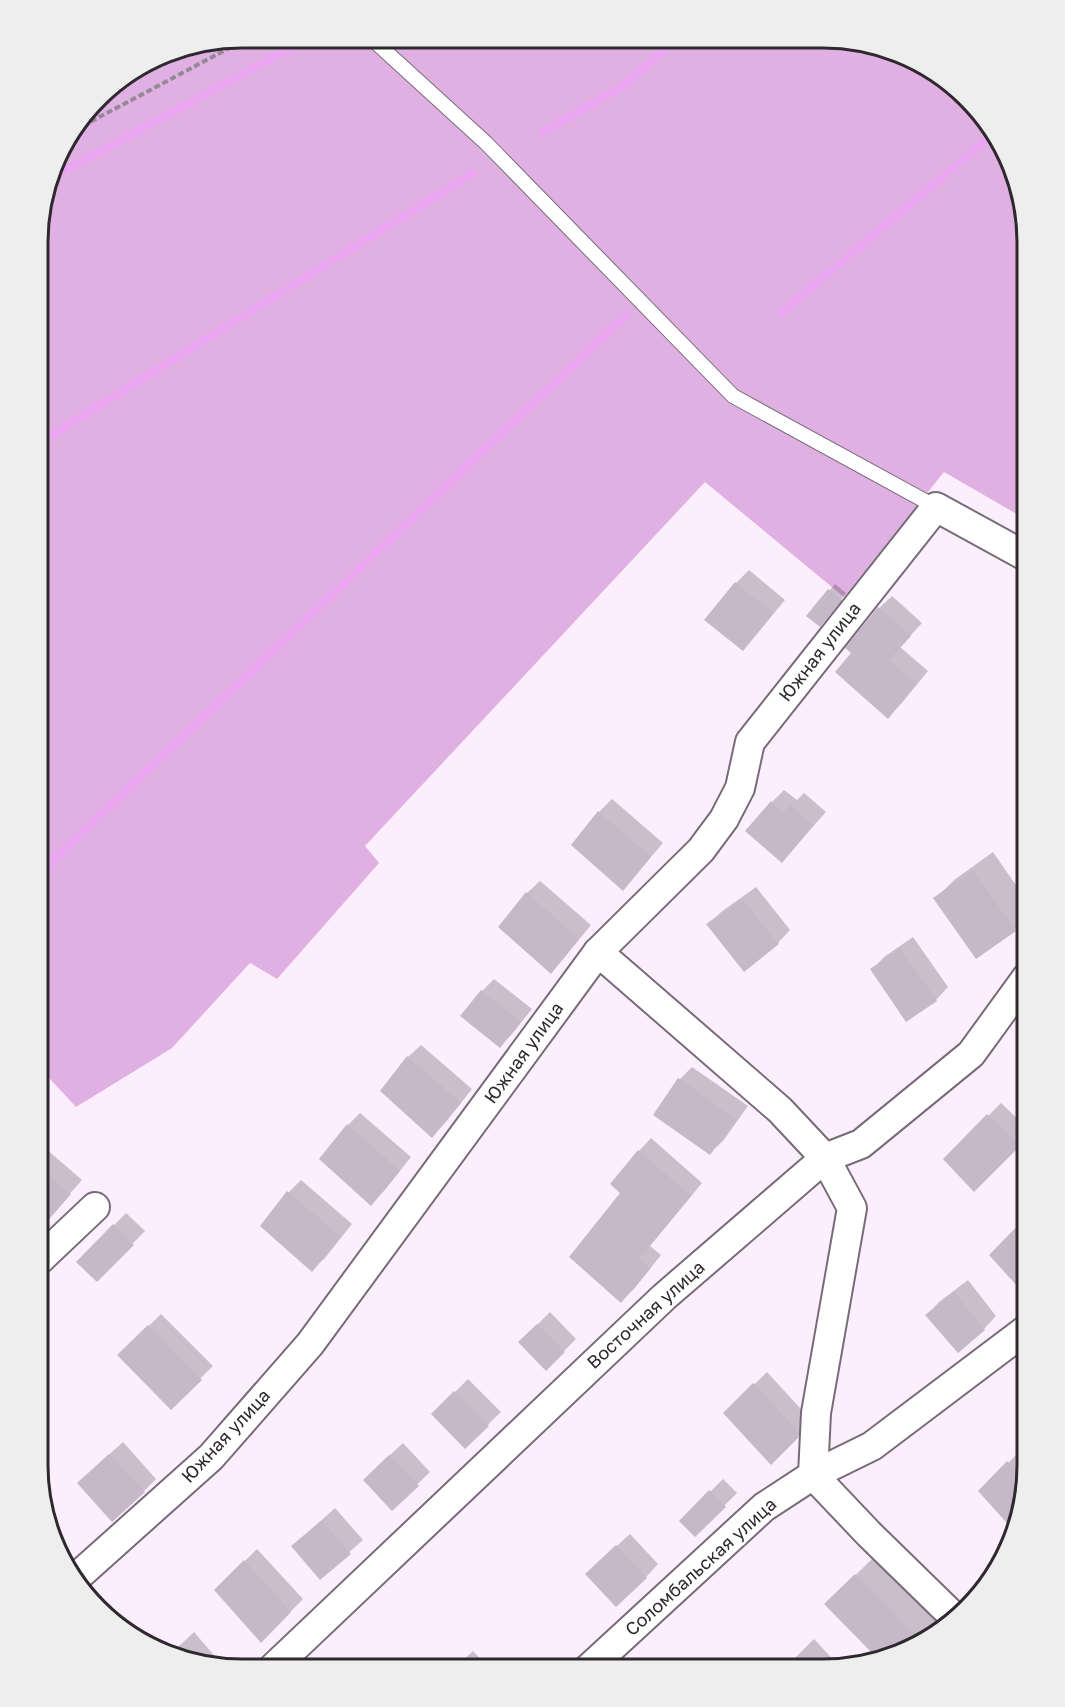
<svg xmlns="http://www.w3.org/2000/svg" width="1065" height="1707" viewBox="0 0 1065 1707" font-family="'Golos Text',sans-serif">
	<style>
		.green { fill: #e0b0e3 }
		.shadow { fill: #0003 }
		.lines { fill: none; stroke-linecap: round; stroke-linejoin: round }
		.stream { stroke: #eba6f2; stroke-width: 8 }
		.building { fill: #c7b8c8 }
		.lane-casing { stroke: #786b79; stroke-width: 16 }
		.street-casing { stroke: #786b79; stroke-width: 32 }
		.path { stroke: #948a95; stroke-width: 4; stroke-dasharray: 6 3; stroke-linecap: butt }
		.lane { stroke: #fff; stroke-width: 14 }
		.street { stroke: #fff; stroke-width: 28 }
		.labels { text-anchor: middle; stroke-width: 5; stroke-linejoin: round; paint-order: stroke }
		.street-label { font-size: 18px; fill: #2f292f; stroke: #fff }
		.rim { fill: none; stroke: #2f292f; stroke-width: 3 }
	</style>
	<rect width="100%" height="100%" fill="#fdeefe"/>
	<path class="green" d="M242,38L850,39L948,80L1012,164L1027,242V520L944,472L844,597L705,482L365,846L379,863L277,979L250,963L172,1048L76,1107L38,1066L39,215L59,151L107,88L164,53Z"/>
	<g class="shadow">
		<path d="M749,570L785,600L755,636L743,649L706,619L736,583Z"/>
		<path d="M835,584L846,593L826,619L808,616Z"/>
		<path d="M892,596L922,623L900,647L928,671L901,704L888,717L853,653L847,648L879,608Z"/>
		<path d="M784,790L797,800L804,793L826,812L782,861L772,802Z"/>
		<path d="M612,799L663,843L623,889L573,844L599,812Z"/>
		<path d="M993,852L1027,901V917L1015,929L976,957L935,899L954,880Z"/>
		<path d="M540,881L591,925L563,959L551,972L527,893Z"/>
		<path d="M756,887L790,930L778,943L708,925L721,912Z"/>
		<path d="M913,937L948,987L936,1000L872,970L884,957Z"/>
		<path d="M494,979L532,1009L512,1034L500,1046L482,991Z"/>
		<path d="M421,1045L472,1089L445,1123L432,1136L408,1057Z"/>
		<path d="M692,1067L748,1106L723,1141L710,1153L655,1115L680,1079Z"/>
		<path d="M1001,1103L1027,1128V1136L974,1189L945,1159Z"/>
		<path d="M360,1113L411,1157L384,1191L371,1204L348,1125Z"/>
		<path d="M651,1138L702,1183L650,1246L661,1255L634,1289L621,1301L622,1193L612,1184L639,1151Z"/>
		<path d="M38,1142L82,1180L42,1225L38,1222Z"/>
		<path d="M301,1180L352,1224L325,1258L312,1270L262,1226L289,1192Z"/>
		<path d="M126,1213L145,1231L97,1280L78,1262Z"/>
		<path d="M968,1280L996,1316L984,1329L927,1315L939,1302Z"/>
		<path d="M38,1308L48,1319L38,1330Z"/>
		<path d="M550,1312L576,1339L546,1369L520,1342Z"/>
		<path d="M161,1314L213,1366L171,1407L119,1355Z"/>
		<path d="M767,1372L811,1420L810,1424L771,1463L725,1413Z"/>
		<path d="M468,1379L501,1412L465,1447L433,1414Z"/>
		<path d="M123,1442L156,1479L144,1491L91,1471Z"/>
		<path d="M403,1443L430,1472L392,1509L377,1467Z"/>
		<path d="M1021,1450L1027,1456V1479L1015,1530L980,1491Z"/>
		<path d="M723,1479L737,1493L695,1535L681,1521Z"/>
		<path d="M335,1508L363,1540L320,1578L293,1546Z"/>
		<path d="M630,1534L658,1564L646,1577L600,1561Z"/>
		<path d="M257,1549L303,1599L262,1641L216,1590Z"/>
		<path d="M875,1556L938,1620L901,1654L879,1658L826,1604Z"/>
		<path d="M194,1632L225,1668H215L174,1651Z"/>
		<path d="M814,1639L839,1666L824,1669H784Z"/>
		<path d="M473,1651L490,1669L455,1668Z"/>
	</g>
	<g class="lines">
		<g class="stream">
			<path d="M542,133L621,87L678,39"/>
			<path d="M51,178L309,38"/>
			<path d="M781,313L991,136"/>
			<path d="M39,443L473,173"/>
			<path d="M38,887L51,862L626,315"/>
		</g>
	</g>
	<g class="building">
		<path d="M735,582L774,613L743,651L704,620Z"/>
		<path d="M828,589L842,600L820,627L806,616Z"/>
		<path d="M878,607L911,636L889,660L916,684L888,719L835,672L851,653L845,648Z"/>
		<path d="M771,801L784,812L790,805L814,825L782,863L745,831Z"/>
		<path d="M598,811L651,857L623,891L571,845Z"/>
		<path d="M973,870L1016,931L976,959L933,898Z"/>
		<path d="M526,892L579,939L551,974L498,927Z"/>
		<path d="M742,899L779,944L744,972L706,924Z"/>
		<path d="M900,948L937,1001L906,1022L870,969Z"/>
		<path d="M481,990L521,1022L500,1048L460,1016Z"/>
		<path d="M407,1056L461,1103L432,1138L380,1091Z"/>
		<path d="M678,1078L736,1119L710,1155L653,1115Z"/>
		<path d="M987,1114L1020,1146L974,1192L943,1159Z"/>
		<path d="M347,1124L400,1171L371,1206L319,1159Z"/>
		<path d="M638,1150L691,1196L639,1259L650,1269L621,1303L569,1257L620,1193L610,1184Z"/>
		<path d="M38,1166L71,1194L38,1232Z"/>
		<path d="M287,1191L341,1237L312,1272L260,1226Z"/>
		<path d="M1027,1216V1297L989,1255Z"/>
		<path d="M113,1224L134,1245L97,1282L76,1262Z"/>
		<path d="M954,1292L985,1330L958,1353L925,1315Z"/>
		<path d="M537,1324L565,1352L546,1371L518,1342Z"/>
		<path d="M148,1325L202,1380L171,1410L117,1355Z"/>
		<path d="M753,1383L799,1432L798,1438L771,1465L723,1413Z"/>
		<path d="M454,1391L489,1426L465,1449L431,1414Z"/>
		<path d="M109,1454L145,1492L112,1522L77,1483Z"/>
		<path d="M389,1455L419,1486L392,1511L363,1480Z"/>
		<path d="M1007,1461L1026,1482L1015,1532L978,1491Z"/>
		<path d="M709,1490L726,1507L695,1537L679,1521Z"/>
		<path d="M322,1520L351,1554L320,1580L291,1546Z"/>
		<path d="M616,1545L647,1578L616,1607L585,1574Z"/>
		<path d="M244,1560L291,1612L261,1643L214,1590Z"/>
		<path d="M855,1574L920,1640L901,1654L878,1659L824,1604Z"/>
	</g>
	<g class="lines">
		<defs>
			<path id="lane" d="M371,38L486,143L733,396L936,507"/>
			<g id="street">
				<path d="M598,952L780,1110L825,1158L852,1208L816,1413L813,1475L869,1534L952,1615"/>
				<path d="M38,1261L95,1207"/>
				<path d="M78,1576L211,1457L310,1344L598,952L701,850L724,819L740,788L750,742L936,507L1027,557"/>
				<path d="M273,1668L664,1297L825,1158L861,1144L971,1054L1027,977"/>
				<path d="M588,1669L764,1507L813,1475L872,1446L1027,1329"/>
			</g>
		</defs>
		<use href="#lane" class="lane-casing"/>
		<use href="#street" class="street-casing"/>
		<path class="path" d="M75,130L248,38"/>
		<use href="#lane" class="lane"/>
		<use href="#street" class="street"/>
	</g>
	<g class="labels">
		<g class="street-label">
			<text transform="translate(820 652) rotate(-52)" y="6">Южная улица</text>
			<text transform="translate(524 1053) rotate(-54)" y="6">Южная улица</text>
			<text transform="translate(646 1315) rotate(-42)" y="6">Восточная улица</text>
			<text transform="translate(226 1436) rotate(-47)" y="6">Южная улица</text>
			<text transform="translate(701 1567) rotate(-42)" y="6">Соломбальская улица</text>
		</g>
	</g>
	<path d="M0 0H1065V1707H0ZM242 48H823A194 194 0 0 1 1017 242V1465A194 194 0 0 1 823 1659H242A194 194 0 0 1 48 1465V242A194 194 0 0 1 242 48Z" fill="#eee" fill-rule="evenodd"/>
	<path class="rim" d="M242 48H823A194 194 0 0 1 1017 242V1465A194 194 0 0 1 823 1659H242A194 194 0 0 1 48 1465V242A194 194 0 0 1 242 48Z"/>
</svg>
